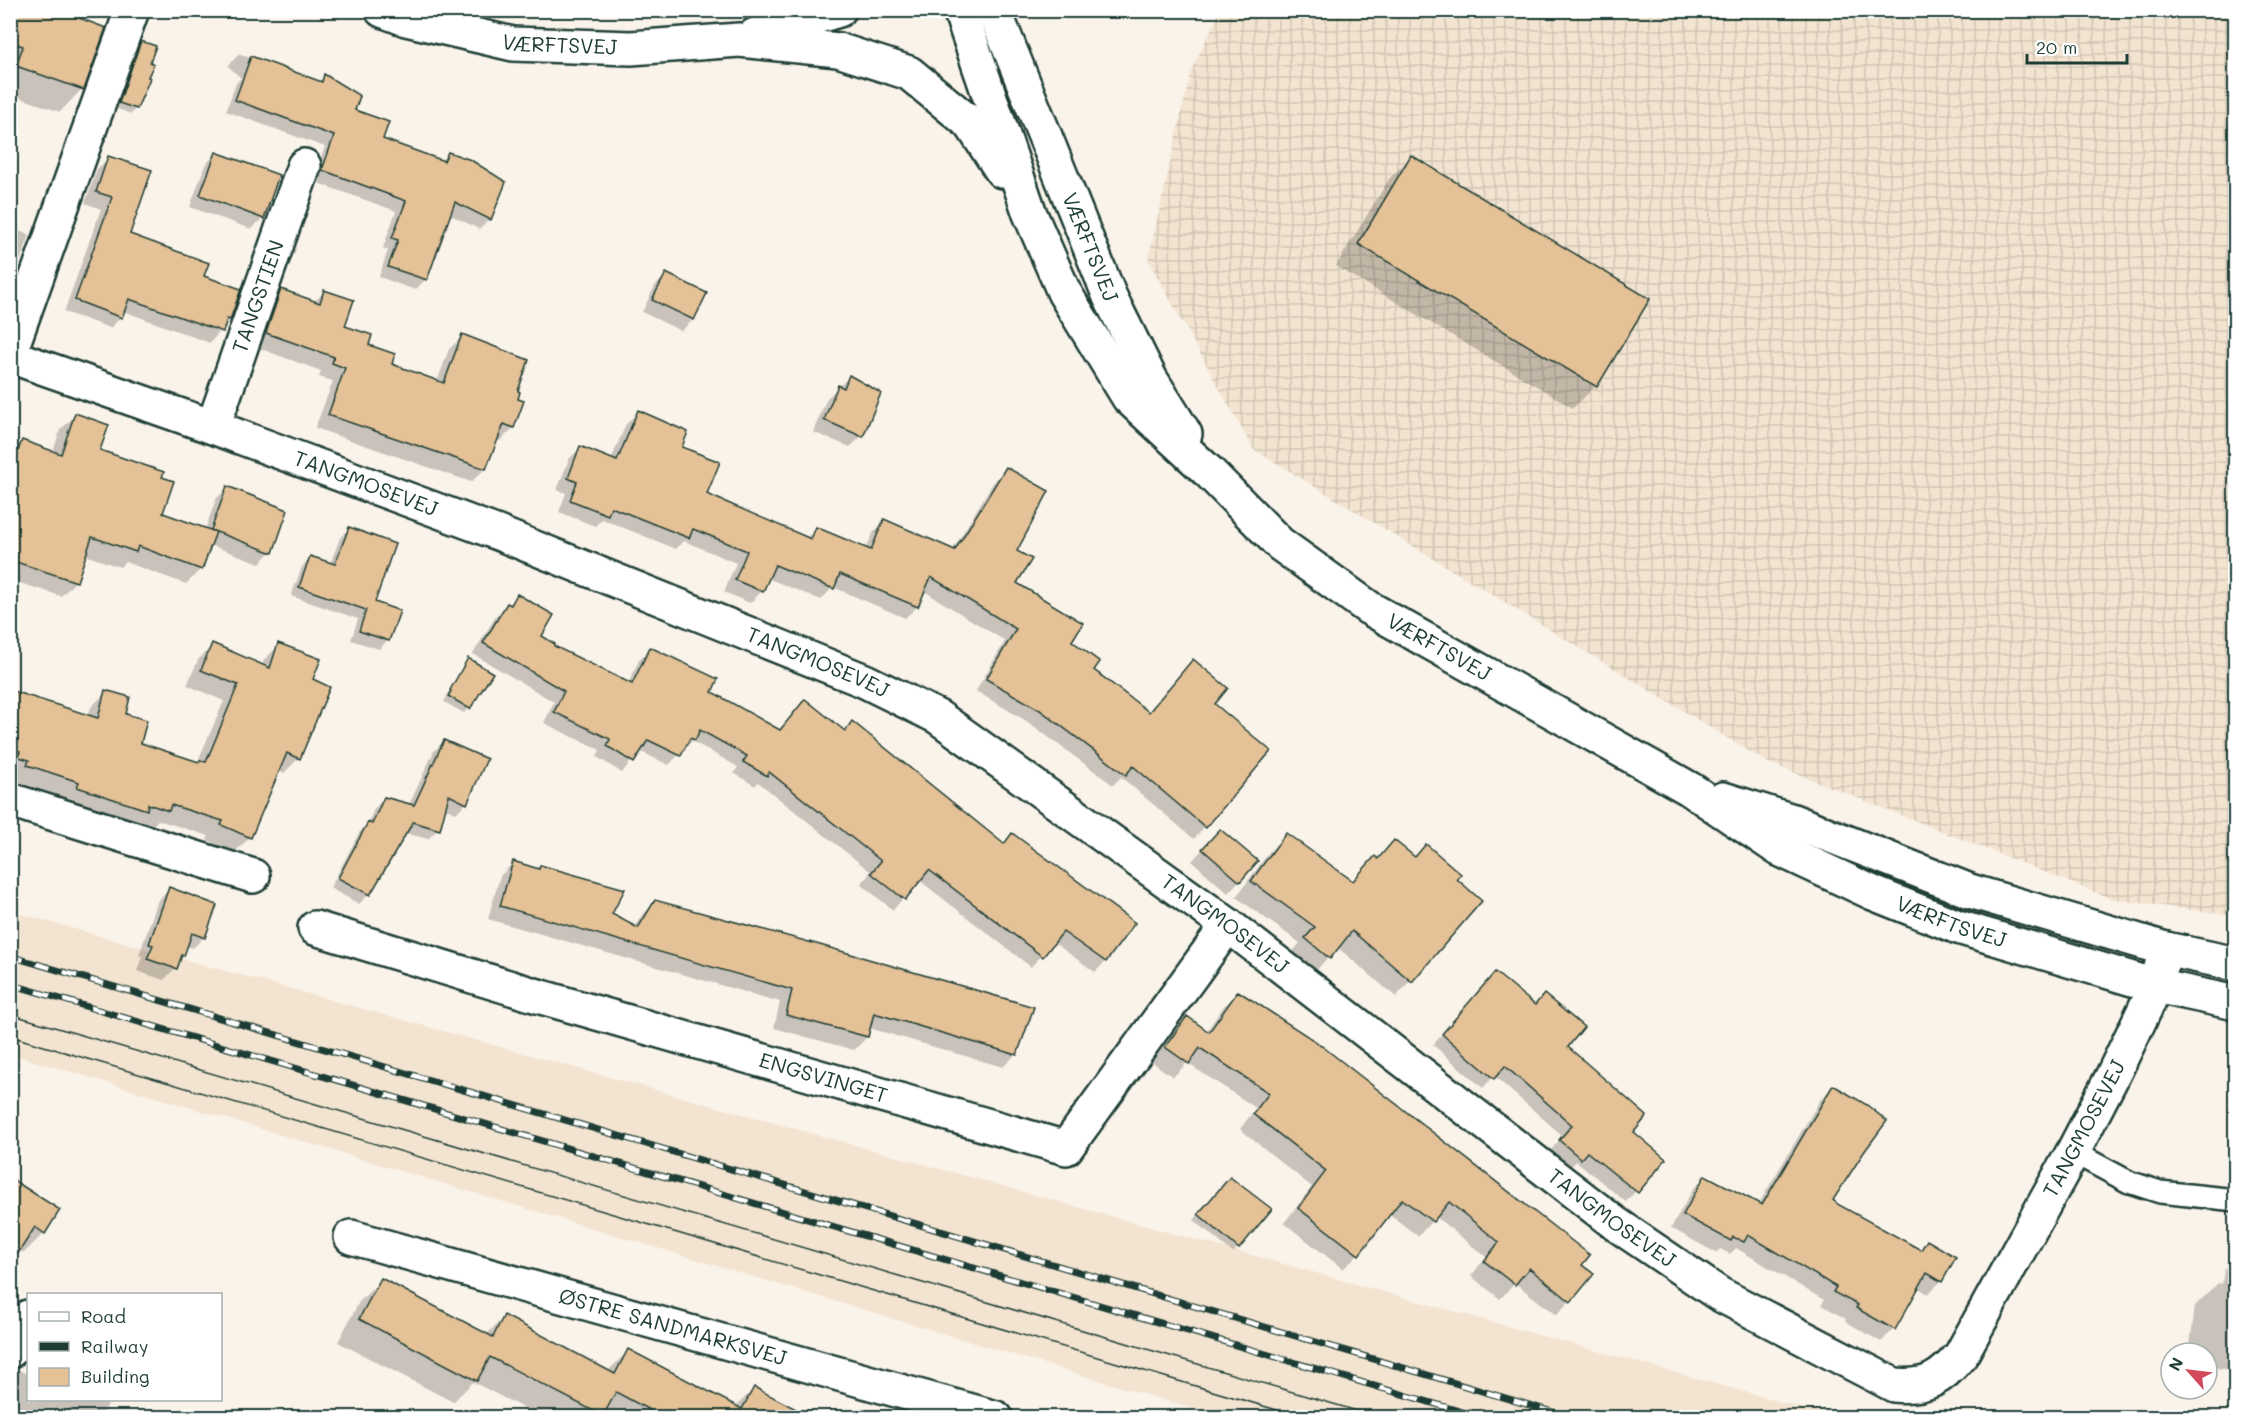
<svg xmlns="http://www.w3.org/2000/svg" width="2246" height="1428" viewBox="0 0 2246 1428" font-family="Mali,sans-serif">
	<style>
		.built { fill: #f3e4d1 }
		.industrial { fill: url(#industrial-grid) }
		.shadow { fill: #0003 }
		.building { fill: #e4c196; stroke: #1f3d34; stroke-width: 1.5 }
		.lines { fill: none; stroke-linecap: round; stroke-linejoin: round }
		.service-casing { stroke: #1f3d34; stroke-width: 26 }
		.minor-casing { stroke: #1f3d34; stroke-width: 38 }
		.tertiary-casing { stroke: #1f3d34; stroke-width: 38 }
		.service { stroke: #fff; stroke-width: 21 }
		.minor { stroke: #fff; stroke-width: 33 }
		.tertiary { stroke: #fff; stroke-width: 33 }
		.tram { stroke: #1f3d34; stroke-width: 1.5 }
		.rail-casing { stroke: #1f3d34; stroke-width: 7 }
		.rail { stroke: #fff; stroke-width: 4.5; stroke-dasharray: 14; stroke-linecap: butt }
		.labels { text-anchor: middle; stroke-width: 4.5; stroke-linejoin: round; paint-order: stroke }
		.street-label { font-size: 21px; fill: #1f3d34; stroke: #fff }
	</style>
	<defs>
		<pattern id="industrial-grid" width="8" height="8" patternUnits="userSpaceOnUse" patternTransform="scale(1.5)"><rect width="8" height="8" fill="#f3e4d1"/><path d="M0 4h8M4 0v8" fill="none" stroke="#d0c4b4"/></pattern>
	</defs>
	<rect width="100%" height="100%" fill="#faf3ea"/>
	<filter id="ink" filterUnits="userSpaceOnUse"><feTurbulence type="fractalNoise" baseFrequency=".0167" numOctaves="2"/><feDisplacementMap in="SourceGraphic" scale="12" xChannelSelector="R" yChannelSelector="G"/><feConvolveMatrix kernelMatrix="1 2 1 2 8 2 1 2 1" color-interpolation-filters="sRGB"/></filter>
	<g filter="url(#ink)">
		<path class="built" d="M10,911L1821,1413L1841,1417H1221L11,1054Z"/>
		<path class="industrial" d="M1220,11H2235V916L2112,899L1767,762L1253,449L1148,260L1191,71Z"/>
		<g class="shadow">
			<path d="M10,10L82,89L60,112L10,94Z"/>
			<path d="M141,42L136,108L131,114L115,108L136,48Z"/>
			<path d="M239,54L318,82L325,76L381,140L440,161L448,154L490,219L479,229L449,214L426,279L415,290L379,277L388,250L383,248L396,211L312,181L325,147L226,111L236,83L241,78L228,66Z"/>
			<path d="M216,154L263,218L251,229L190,207L205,165Z"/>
			<path d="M1411,157L1596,386L1573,408L1336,266L1389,179Z"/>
			<path d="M109,158L128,235L202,277L229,320L210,343L123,311L121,317L110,328L64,312L101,209L85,203L97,169Z"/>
			<path d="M10,228L30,235L10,287Z"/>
			<path d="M666,275L705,294L693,320L681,331L642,312L655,286Z"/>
			<path d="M281,291L314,302L325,291L343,327L390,364L437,382L449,349L463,336L516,392L513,428L500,441L496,440L485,469L471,482L315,428L333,381L319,377L321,371L253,346L268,304Z"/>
			<path d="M849,377L862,436L850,447L813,432L827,398Z"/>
			<path d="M638,412L680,448L705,495L806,538L816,529L866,549L873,533L884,521L952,551L994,481L1006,469L1015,551V584L1070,642L1092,670L1148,713L1193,661L1213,704L1269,751L1194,839L1121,777L1113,785L1028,722L976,691L1005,641L924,591L917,607L905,618L833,587L821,600L767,578L762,591L750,603L724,592L736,563L684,541L676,549L602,519L595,526L559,512L566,493L557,490L569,459L580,448L611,460L626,424Z"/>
			<path d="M76,415L98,451L161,514L205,530L216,499L227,488L271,552L260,563L210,545L201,569L186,584L125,562L120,567L85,555L76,581L61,596L10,580V441L20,445L23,441L53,452L60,430Z"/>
			<path d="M349,529L373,603L388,640L379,649L351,640L358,619L291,596L302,567L311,558L330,564L340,538Z"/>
			<path d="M518,596L540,637L552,647L628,684L639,660L650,649L710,692L779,731L805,701L844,732L852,723L1002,845L1013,835L1133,923L1105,962L1095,972L1053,942L1031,967L919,880L893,910L861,884L871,872L758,782L755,786L734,773L738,767L692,741L669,765L639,751L622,773L597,757L600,750L544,723L554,702L473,654L496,616Z"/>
			<path d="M213,645L262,666L264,660L279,645L311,680L299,758L284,773L278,771L249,838L234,853L207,840L209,836L158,820L153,825L135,820L130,824L63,802L64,797L13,780L15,775L10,774V692L88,716L91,707L106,692L124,715L139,744L197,763L224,701L187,685L198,660Z"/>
			<path d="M469,660V708L464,713L444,702L447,696H446Z"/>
			<path d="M444,741L466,803L456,813L444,808L438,829L428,839L405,833L369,894L359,904L330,888L359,833L367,825L374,809L384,798L409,805L434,751Z"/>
			<path d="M1286,835L1352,882L1394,842L1414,858L1426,846L1455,880L1480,901L1396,997L1337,947L1313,974L1290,955L1300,943L1236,897L1270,851Z"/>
			<path d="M1209,842L1256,862L1228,893L1192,861Z"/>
			<path d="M513,863L538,870L541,867L611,915L634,928L642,915L656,902L1016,1054L1003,1067L869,1028L867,1037L854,1050L774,1028L780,1002L488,919L500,876Z"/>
			<path d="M170,889L204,937L193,948L186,946L175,968L164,980L137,971L142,956L139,955L158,900Z"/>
			<path d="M1485,984L1534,1006L1544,996L1566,1047L1631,1132L1664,1159L1626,1202L1576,1161L1570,1168L1550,1151L1563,1136L1494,1076L1483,1088L1433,1045Z"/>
			<path d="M1238,993L1580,1265L1570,1301L1556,1315L1515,1283L1500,1299L1471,1276L1486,1257L1436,1217L1418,1236L1389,1214L1358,1254L1343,1269L1284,1223L1312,1187L1240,1129L1256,1108L1187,1063L1173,1077L1152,1062L1173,1033L1187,1018L1206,1032L1223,1007Z"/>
			<path d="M1833,1087L1862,1151L1831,1200L1838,1206L1919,1251L1927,1242L1941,1281L1928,1294L1917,1287L1894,1329L1881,1342L1845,1321L1846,1319L1822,1305L1824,1300L1736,1248L1730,1254L1720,1249L1716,1253L1671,1228L1693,1189L1706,1177L1758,1205L1820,1100Z"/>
			<path d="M10,1180L44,1233L24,1253L18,1249Z"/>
			<path d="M1225,1184L1270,1209L1233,1253L1194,1220Z"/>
			<path d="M2236,1258V1371L2210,1367L2212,1355L2189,1352L2195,1306L2218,1283L2222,1284L2224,1270Z"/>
			<path d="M381,1280L486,1335L504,1317L608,1371L628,1351L735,1407L754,1389L809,1418H542L473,1382L453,1402L338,1342L359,1302Z"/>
			<path d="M17,1369L28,1375V1400H110L101,1418H10V1374Z"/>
		</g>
		<g class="building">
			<path d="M10,10H58L106,28L84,90L16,66L23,46L10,42Z"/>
			<path d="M141,41L156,46L150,62L154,64L148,77L150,78L137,109L119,103Z"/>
			<path d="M251,56L322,82L324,74L360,96L355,110L389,122L383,139L444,161L448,152L471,160L506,182L491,220L455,202L427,280L388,267L398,240L392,238L406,201L322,170L334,136L235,100Z"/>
			<path d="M216,152L279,175L264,219L200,195Z"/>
			<path d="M1411,155L1650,299L1597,387L1358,244Z"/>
			<path d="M108,156L152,170L130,234L209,263L204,276L241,289L230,320L227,319L223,332L129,299L122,318L75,300L112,197L96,192Z"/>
			<path d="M666,273L707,293L694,320L652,300Z"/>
			<path d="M281,289L320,303L324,290L354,300L345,326L372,335L369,345L395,354L392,364L444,383L462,334L529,360L518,391L520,392L518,399L524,401L514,428L504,424L486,469L328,415L345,368L332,363L334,357L266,333Z"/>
			<path d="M849,375L881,393L863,437L824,420L838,385L844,388Z"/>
			<path d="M638,410L688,432L682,447L720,462L707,494L811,539L816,527L871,550L884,519L955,550L1006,467L1049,491L1017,551L1032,559L1017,583L1083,623L1072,641L1100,662L1094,670L1149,712L1193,659L1228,688L1215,704L1271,751L1206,828L1133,766L1126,775L1040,710L986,679L1016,629L931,577L918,607L840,574L834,589L775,565L763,592L735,580L747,551L693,529L689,538L611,507L608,515L570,500L577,482L568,478L580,446L617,461Z"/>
			<path d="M75,413L109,425L100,450L164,472L162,477L174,481L163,513L216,532L202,570L138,546L136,552L92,537L77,582L10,560V473L22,440L61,454Z"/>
			<path d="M227,486L288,510L273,553L211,530Z"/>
			<path d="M349,527L395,544L375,602L400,611L389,641L359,631L366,610L299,587L310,556L335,564Z"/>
			<path d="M517,594L554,615L542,636L555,644L554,646L632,684L650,647L718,679L712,692L780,730L805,699L845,731L852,721L1004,844L1012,833L1135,923L1106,962L1063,932L1043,957L929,870L905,900L871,873L881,861L769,772L767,776L743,762L747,756L700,730L695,740L690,738L681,756L648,740L634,763L607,746L610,739L554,712L564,691L483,643L507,603L511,605Z"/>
			<path d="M212,643L270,668L278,643L321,659L313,679L330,687L300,759L287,753L251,838L221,825L223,821L171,805L169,811L148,804L147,810L77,787L79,782L27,765L29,760L19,757L20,751L10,750V690L98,718L105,690L130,697L126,714L147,720L141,743L199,762L200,760L206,762L238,685L201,670Z"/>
			<path d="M468,658L493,673L470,709L448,696L451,691L450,690Z"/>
			<path d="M444,740L487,759L467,804L449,795L440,830L413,822L370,895L338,878L368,822L372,824L384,797L414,805Z"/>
			<path d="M1220,829L1258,861L1240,882L1202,849Z"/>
			<path d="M1286,833L1353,881L1375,856L1378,859L1394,840L1415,857L1426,844L1461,874L1457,879L1482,901L1412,982L1352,931L1330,959L1305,938L1315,927L1251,881Z"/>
			<path d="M513,861L539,869L540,865L625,889L612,914L638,928L655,900L820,945L1034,1007L1017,1055L874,1013L868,1037L786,1015L792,990L500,906Z"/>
			<path d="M169,887L217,905L205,938L192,933L184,956L182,955L177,969L147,959L153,945L149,944Z"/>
			<path d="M1495,972L1535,1005L1544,994L1584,1027L1568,1047L1647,1116L1634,1132L1666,1159L1638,1193L1587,1152L1581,1159L1559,1140L1572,1125L1505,1066L1494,1079L1442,1034Z"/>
			<path d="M1238,991L1318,1043L1590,1255L1582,1265L1594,1274L1571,1302L1529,1268L1515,1285L1484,1261L1499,1242L1449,1202L1433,1222L1402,1199L1359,1255L1298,1208L1326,1171L1253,1114L1269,1093L1200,1048L1189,1064L1165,1047L1187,1016L1209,1032Z"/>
			<path d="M1833,1085L1867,1105L1887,1121L1864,1152L1833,1200L1839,1205L1921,1250L1927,1240L1956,1257L1942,1282L1927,1273L1895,1330L1856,1308L1858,1305L1833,1292L1836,1287L1748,1235L1744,1242L1733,1237L1731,1241L1683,1215L1705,1175L1762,1205Z"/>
			<path d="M1230,1177L1272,1209L1239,1249L1198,1214Z"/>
			<path d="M10,1178L60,1210L45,1234L35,1227L10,1266Z"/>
			<path d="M381,1278L493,1337L504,1315L615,1374L628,1349L742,1409L754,1387L813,1418H664L616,1392L603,1416L490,1357L477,1381L359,1319Z"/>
		</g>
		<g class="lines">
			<defs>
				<path id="service" d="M2073,1152L2129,1182L2160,1192L2236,1200"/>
				<g id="minor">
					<path d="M10,352L132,10"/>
					<path id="s1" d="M10,356L213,427L498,533L865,681L938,717L1228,925L1616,1224L1719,1294L1894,1385C1927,1388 1941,1379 1961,1355L2073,1152L2113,1075L2156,986L2166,949"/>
					<path id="s2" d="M213,427L304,166"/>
					<path d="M10,800L253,876"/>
					<path id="s3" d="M315,928L531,994L1066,1148L1228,925"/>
					<path id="s4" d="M351,1237L996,1418"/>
					<path d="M10,1351L28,1317"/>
				</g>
				<g id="tertiary">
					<path id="s5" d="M382,10L406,19L513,44L631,48L739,40L838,50L909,73L971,124L1002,171"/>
					<path id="s6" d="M960,10L1030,214L1064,292L1129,398L1210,473L1280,544L1369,608L1690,789L1779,849L1873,893L1958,927L2156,986L2236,1003"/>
					<path id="s7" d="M994,10L1110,297L1150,378L1185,434"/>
					<path d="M755,35L839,10"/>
					<path d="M1723,799L1793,821L1970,891L2166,949L2236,964"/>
				</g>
			</defs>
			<use href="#service" class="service-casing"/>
			<use href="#minor" class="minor-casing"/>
			<use href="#tertiary" class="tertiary-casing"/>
			<use href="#service" class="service"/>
			<use href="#minor" class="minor"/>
			<use href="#tertiary" class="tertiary"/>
			<g class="tram">
				<path d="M10,1014L1381,1418"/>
				<path d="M10,1036L1304,1418"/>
			</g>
			<defs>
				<g id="rail">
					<path d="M10,956L1573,1418"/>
					<path d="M10,984L1483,1418"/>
				</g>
			</defs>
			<use href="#rail" class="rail-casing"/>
			<use href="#rail" class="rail"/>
		</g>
	</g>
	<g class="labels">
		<g class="street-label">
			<text dy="7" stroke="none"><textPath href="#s5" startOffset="182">VÆRFTSVEJ</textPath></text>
			<text dy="7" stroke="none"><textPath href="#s7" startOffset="256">VÆRFTSVEJ</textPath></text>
			<text dy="7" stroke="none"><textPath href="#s2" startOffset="138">TANGSTIEN</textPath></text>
			<text dy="7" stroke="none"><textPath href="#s1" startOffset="378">TANGMOSEVEJ</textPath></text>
			<text dy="7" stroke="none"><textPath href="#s6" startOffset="825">VÆRFTSVEJ</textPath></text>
			<text dy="7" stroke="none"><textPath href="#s1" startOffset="864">TANGMOSEVEJ</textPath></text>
			<text dy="7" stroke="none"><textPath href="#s6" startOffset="1408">VÆRFTSVEJ</textPath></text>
			<text dy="7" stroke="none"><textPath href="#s1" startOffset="1350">TANGMOSEVEJ</textPath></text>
			<text dy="7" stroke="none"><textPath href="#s3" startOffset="530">ENGSVINGET</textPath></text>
			<text dy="7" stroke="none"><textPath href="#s1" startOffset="2500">TANGMOSEVEJ</textPath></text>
			<text dy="7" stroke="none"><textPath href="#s1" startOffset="1836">TANGMOSEVEJ</textPath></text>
			<text dy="7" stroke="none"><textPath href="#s4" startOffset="334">ØSTRE SANDMARKSVEJ</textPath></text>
		</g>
	</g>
	<rect width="2246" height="1428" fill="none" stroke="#fff" stroke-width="36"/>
	<rect x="18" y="18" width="2210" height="1392" fill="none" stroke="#1f3d34" stroke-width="2" filter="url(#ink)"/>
	<rect x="27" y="1293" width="195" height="108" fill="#ffffff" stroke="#a5b1ae" stroke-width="1.5"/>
	<rect x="39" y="1312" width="30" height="9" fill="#ffffff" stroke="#a5b1ae" stroke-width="1.5"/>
	<text x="81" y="1323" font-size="18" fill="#1f3d34">Road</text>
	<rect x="39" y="1342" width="30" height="9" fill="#1f3d34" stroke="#a5b1ae" stroke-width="1.5"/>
	<text x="81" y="1353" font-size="18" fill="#1f3d34">Railway</text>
	<rect x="39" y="1368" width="30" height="18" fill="#e4c196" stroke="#a5b1ae" stroke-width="1.5"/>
	<text x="81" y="1383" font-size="18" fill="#1f3d34">Building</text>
	<g transform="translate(2189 1371) rotate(298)"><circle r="28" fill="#ffffff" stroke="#a5b1ae" stroke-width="1.5"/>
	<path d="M0-4.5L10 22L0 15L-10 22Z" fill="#d1495b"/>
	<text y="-9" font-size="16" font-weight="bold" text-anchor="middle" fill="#1f3d34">N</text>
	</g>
	<path d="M2027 54v9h100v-9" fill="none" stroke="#1f3d34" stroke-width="3"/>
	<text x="2036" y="54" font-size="18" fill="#1f3d34" stroke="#ffffff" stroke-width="4.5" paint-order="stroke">20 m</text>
</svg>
